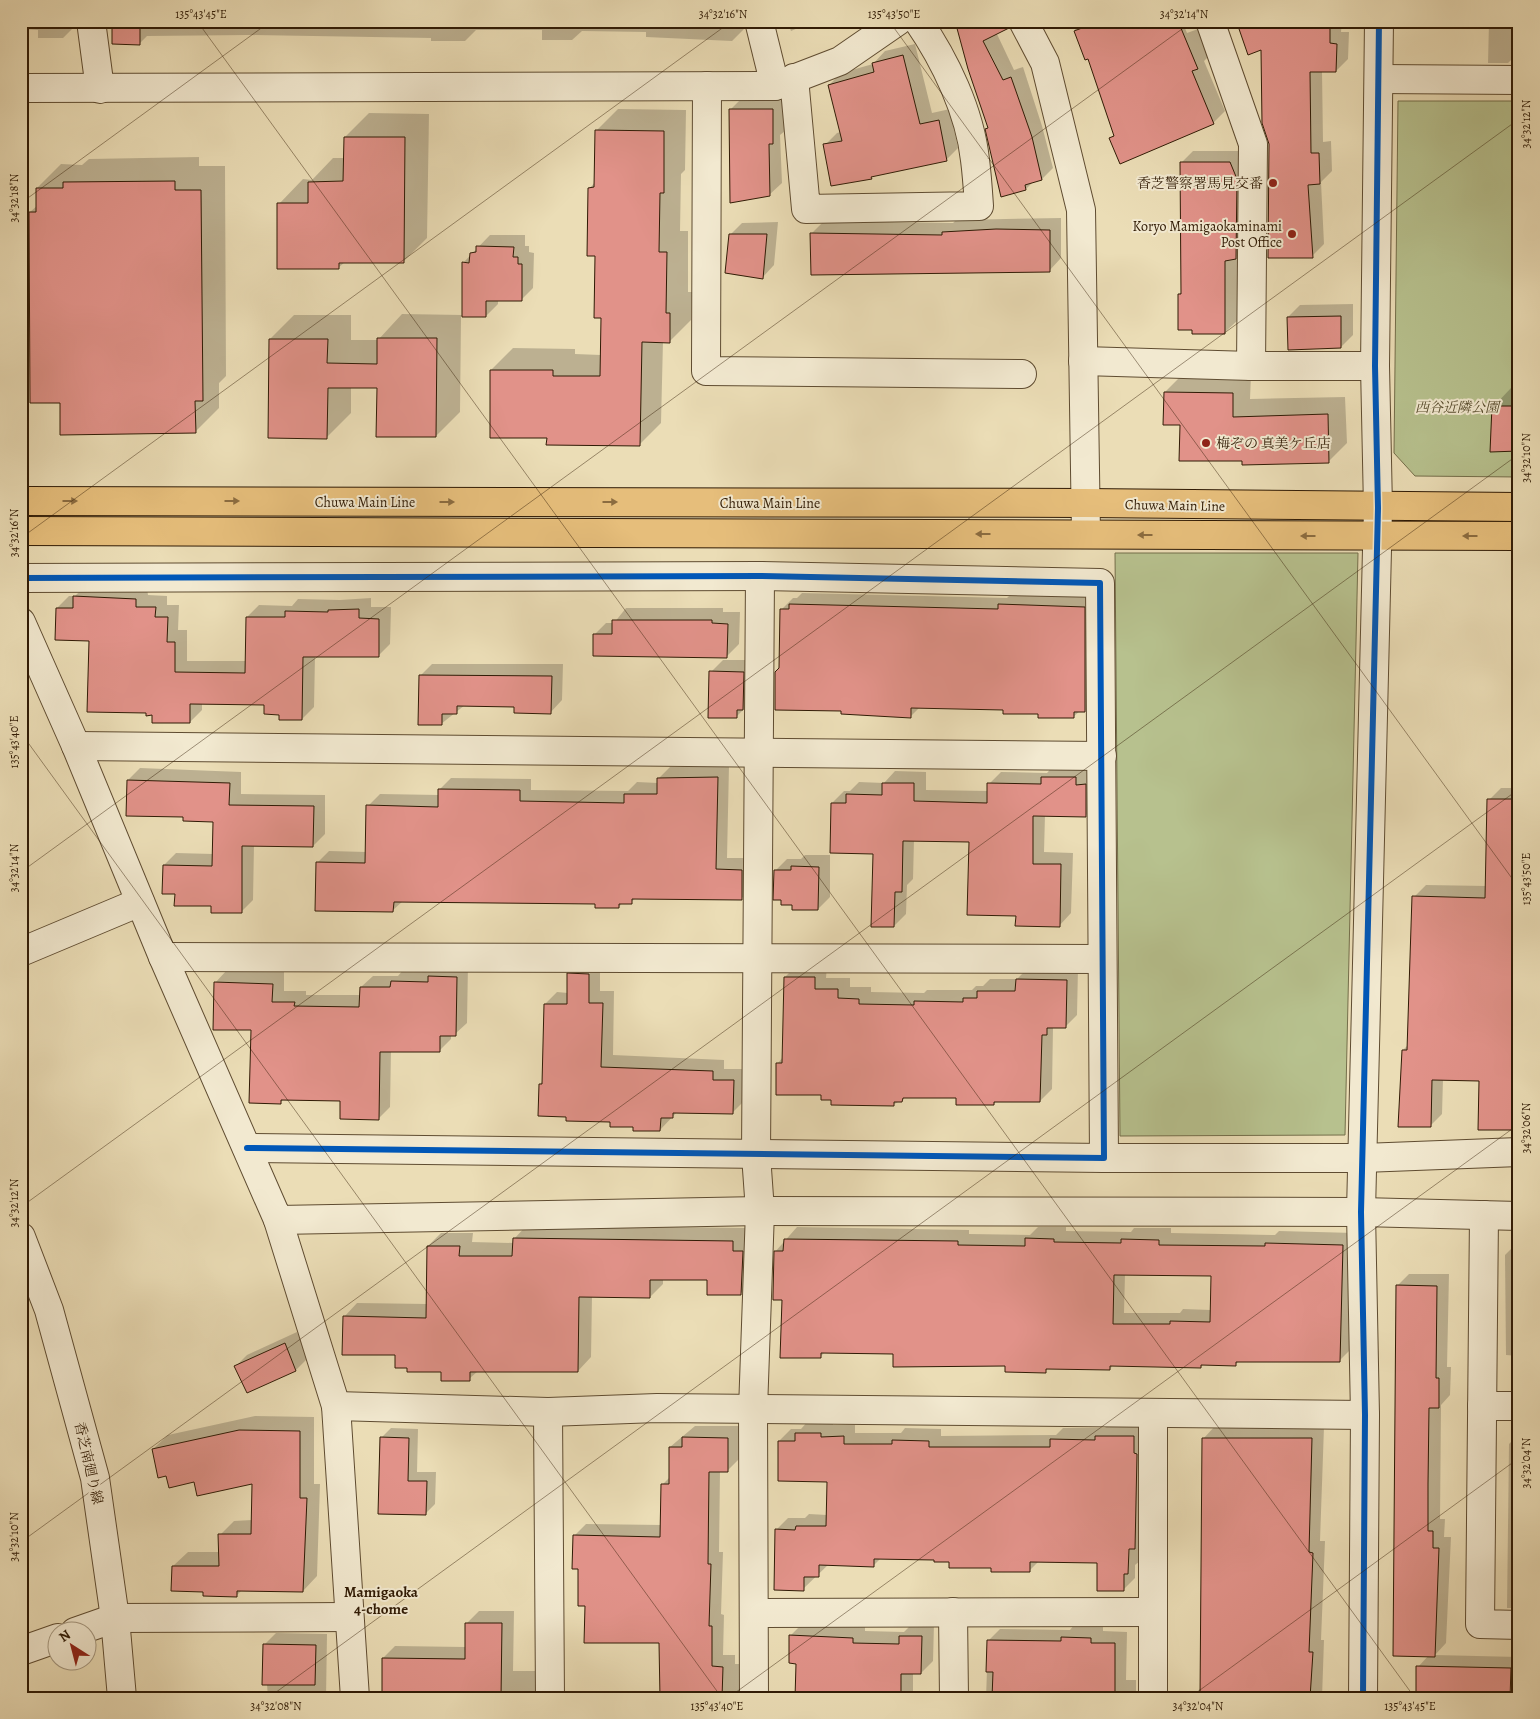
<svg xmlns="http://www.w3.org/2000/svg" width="1540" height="1719" viewBox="0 0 1540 1719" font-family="Alegreya,'Noto Serif JP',serif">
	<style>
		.green { fill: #b7c18e; stroke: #746e4a }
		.shadow { fill: #0003; fill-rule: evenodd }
		.building { fill: #e19289; stroke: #301b05; fill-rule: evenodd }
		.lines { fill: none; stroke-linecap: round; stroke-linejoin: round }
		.minor-casing { stroke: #5f4c31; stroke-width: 30 }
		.major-casing { stroke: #301b05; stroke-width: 30 }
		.minor { stroke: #f2e9d0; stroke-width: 28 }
		.major { stroke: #e6be7b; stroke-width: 28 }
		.cycleway-casing { stroke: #f2e9d0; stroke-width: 9 }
		.cycleway { stroke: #0057b8; stroke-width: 6 }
		.oneway { fill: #8b6c40 }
		.ticks { fill: none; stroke: #301b05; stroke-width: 1; stroke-opacity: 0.45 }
		.poi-dot { fill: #8f2418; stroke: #f2e9d0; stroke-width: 2 }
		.labels { text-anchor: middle; stroke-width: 4; stroke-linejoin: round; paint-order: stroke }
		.poi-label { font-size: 14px; fill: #301b05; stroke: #f2e9d0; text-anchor: end }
		.park-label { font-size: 14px; font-style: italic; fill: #584d2e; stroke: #f2e9d0 }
		.street-label { font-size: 14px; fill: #301b05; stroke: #f2e9d0 }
		.neighbourhood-label { font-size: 15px; font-weight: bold; fill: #301b05; stroke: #f2e9d0 }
		.neatline { fill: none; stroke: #301b05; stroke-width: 2 }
		.ticks-label { font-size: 12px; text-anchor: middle; fill: #301b05 }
	</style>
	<rect width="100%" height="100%" fill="#ebddb6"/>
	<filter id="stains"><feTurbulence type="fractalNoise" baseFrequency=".004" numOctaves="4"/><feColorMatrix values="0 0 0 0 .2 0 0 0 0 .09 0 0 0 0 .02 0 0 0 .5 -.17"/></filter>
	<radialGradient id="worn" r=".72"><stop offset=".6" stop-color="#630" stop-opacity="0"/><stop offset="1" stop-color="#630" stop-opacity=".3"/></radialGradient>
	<g class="green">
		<path d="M1398,101H1519V477L1415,476L1394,453Z"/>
		<path d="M1115,553H1358L1345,1135L1120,1136Z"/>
	</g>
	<g class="shadow">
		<path d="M21,21H75V26L63,38H38V30L21,29Z"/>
		<path d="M113,21H744V29L732,41L646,37V32L582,31L572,40H542V30H476L465,41H431V38L248,35L147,36L140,43Z"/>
		<path d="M787,21H814L791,31Z"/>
		<path d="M956,21L996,32L1014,70L1023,67L1042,126L1053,168L1042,179L1034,181L1026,189L987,129L989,127Z"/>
		<path d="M1072,21H1182L1187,33L1198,29L1209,56L1204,61L1225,111L1213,123L1111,138L1115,134L1088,57L1085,58Z"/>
		<path d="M1245,21H1342L1341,32H1349L1348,59L1336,71H1322L1323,142L1331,141L1332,171L1321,182L1324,244L1312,256L1270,144L1262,48L1240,27Z"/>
		<path d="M1405,21H1519V52L1508,63H1488L1489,22Z"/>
		<path d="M915,44L932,113L950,109L958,148L946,160L874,175L871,178L825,145L837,133L841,132L829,85L841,73L873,64L885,51Z"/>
		<path d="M784,97L785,131L780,135L782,183L769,195L730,110L742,98Z"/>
		<path d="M618,109L686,110L685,170L681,174L680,231H688V292H692L691,320L670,341H663L661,423L639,445L548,437L491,370L513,348L575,349V354L601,355L602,316L590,188L595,182L596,131Z"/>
		<path d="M369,113L429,114L427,238L403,262H345L338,268L279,204L303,179L312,180L333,158H345V137Z"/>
		<path d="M1193,151H1242L1248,246L1237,257V321L1224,333L1179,294L1183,291L1181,163Z"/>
		<path d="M199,157V166H225L226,376L219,383V408L195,432L61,402L30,212L38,205L37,188L61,164L82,165L89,159Z"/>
		<path d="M1061,218V258L1049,271L812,233L824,221L953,223L956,220Z"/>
		<path d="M778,222L774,265L762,278L734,275L730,235L742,223Z"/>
		<path d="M490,235H525V246H529V252L534,253L533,288L521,300H498V304L486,316H461L460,412L436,436L378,387H351V413L326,438L270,339L294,315H351V340H378L402,314L463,315V263Z"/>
		<path d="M1353,304V335L1341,347L1288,317L1300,305Z"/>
		<path d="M1183,374L1251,375L1250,399L1345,397L1347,443L1328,462L1243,460L1181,424L1165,392Z"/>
		<path d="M1511,388H1519V450H1491L1493,407Z"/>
		<path d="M86,585L147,588L148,595L167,596V605H179L178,630H187V661H246L247,617L259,605L292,606L298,599L340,600L371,598V607H391L390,644L378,656H315L314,707L302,719L280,713L265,704L202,703V710L190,722L153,714L90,639L57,608L69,596H75Z"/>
		<path d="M802,593L1007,598L1012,593L1096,595L1097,699L1085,711H1080L1073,717L1005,708L920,707L911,716L842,710L780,669L781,610L793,598H797Z"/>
		<path d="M626,608H723V612H740L739,644L727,656L594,635L606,623H614Z"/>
		<path d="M723,660H755L748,705L736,717L711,672Z"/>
		<path d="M432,664H563L562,700L550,713L515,706L465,705L441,724L420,676Z"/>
		<path d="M1054,765H1087L1088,773L1097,804L1085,816L1045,815L1044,852L1073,853L1071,913L1059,926L1017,914L970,840H914L913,879L907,885L906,914L894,926L874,852L832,803L844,791H850L859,782L884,783L895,771L926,772V790L989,791V784L1001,772L1047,773Z"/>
		<path d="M729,766L727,858H754L753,886L742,898H636L631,902H623L619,907L596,903L403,901L393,910L317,863L329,851L367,852L368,806L380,794L439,795V790L451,778L531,779V790L628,791L637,782L658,783V779L670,767Z"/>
		<path d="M140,768L241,772V794L325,795V834L313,846L254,845L253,900L241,912L176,893L164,865L176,853L213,854L214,820L184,815L128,780Z"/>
		<path d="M1501,788H1519V1129L1480,1080L1443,1079L1442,1114L1430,1126L1403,1050L1409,1044L1414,897L1426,885L1487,886L1489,800Z"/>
		<path d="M805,855H830V897L818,909L794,904L775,871L787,859H801Z"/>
		<path d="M580,962H600V991H614L613,1055L724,1060V1069H745L744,1101L732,1113L677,1112L660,1130L567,1116L540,1084L543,1081L545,1004L557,992L568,993V974Z"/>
		<path d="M468,965L467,1023L455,1034H451V1039L439,1051L391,1050L390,1107L378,1119L342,1100L284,1099L280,1103L252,1029L215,983L226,971L284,972V991H306V995H361V987L373,976H398L403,970Z"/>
		<path d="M797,965H827L826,978H850V987H871V992L924,993L927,990H972L976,986H983L990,979H1017L1029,967L1078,968L1077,1015L1065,1027H1053L1052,1089L1040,1101L997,1100L994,1104L957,1097H906L893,1105L833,1099L822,1094L778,1063L783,1057L785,977Z"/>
		<path d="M527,1225L746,1228L754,1280L741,1293L709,1279H663V1284L650,1297L592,1296L591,1357L578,1371H478L469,1379L442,1371L408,1367L397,1354L344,1317L357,1303L427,1304L428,1246L441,1233H473L472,1242L514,1243V1239Z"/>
		<path d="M797,1227L969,1230V1234L1030,1235L1038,1227H1066V1231L1131,1232L1134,1228H1171V1233L1275,1235L1279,1231L1355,1233L1351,1349L1339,1361H1239L1235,1365L1204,1364L1201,1367L1114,1364L1110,1369L1049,1368L1045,1371L894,1353L825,1352L820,1357L783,1298L775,1252ZM1125,1274L1212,1275L1211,1310L1183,1309L1180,1313H1124Z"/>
		<path d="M1517,1243L1519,1356L1506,1355L1505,1255Z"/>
		<path d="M1409,1274H1449L1447,1367H1451L1450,1395L1441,1405L1440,1519H1445L1444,1537H1451L1446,1643L1435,1655L1519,1657V1698H1418V1667L1429,1655L1397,1286Z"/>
		<path d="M297,1332L308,1358L296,1370L247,1392L235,1367L247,1355Z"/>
		<path d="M255,1416L314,1417V1484H320L317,1576L303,1591L242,1590L236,1596L204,1590L173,1566L188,1552H220V1535L234,1521L252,1520L253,1482L194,1481L167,1475L153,1449L168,1435Z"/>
		<path d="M808,1421L833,1422V1425H855V1433H901L905,1428L941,1429V1436L1056,1435L1063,1428H1105L1108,1425H1145L1140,1561L1135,1565V1578L1123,1590L1099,1561H1039L1029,1571L935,1559L881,1558L874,1565L829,1564L803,1589L776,1530L788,1518H805L809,1514L827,1515L828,1481L779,1441L791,1429H801Z"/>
		<path d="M695,1426H740L739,1459L727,1471H720L719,1552H723L721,1614L724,1615L723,1655H735V1664H739V1698H661V1642L586,1605L574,1536L586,1524L662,1525L663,1484L670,1477V1447Z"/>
		<path d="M1215,1426L1324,1427L1320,1541H1325L1321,1640H1324L1322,1698H1199V1690L1201,1687L1203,1439Z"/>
		<path d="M391,1428L418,1429L417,1472H436L435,1504L426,1513L381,1438Z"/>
		<path d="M1519,1434V1608H1507L1509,1444Z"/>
		<path d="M479,1611H514L513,1671H537L544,1698H394V1691L383,1658L395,1646L466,1647L467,1623Z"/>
		<path d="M803,1623L865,1626V1631L904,1632L912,1624H934L933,1661L921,1673H913V1698H797L798,1662L791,1635Z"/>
		<path d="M1074,1625L1103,1626V1631L1127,1632L1126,1680H1136V1698H986L988,1641L1000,1629L1070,1630Z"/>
		<path d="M276,1633L327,1634L326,1698H268L264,1645Z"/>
		<path d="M35,1692L37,1698H22V1697Z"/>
	</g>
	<g class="building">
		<path d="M112,21H140V45L112,44Z"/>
		<path d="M955,21H1008L1009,28L983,41L1003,80L1011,77L1032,137L1042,180L1025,185L1026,190L1001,197L985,129L988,128L968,69Z"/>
		<path d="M1101,21H1178L1198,69L1192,71L1214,124L1120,164L1109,138L1114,136L1088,59L1085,60L1074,31Z"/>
		<path d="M1252,21H1285L1287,26L1330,27V43L1337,44L1336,72H1310L1311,153H1319L1320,184L1308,185L1313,258H1268L1269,144L1262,123L1261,50L1248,55L1238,26Z"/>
		<path d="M903,55L920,124L939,120L947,161L871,177L872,179L831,186L823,144L842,141L828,85L874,72L872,63Z"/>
		<path d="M729,109H773V144H769L770,196L730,203Z"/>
		<path d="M595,130L664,131V193H660L659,252H667L666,313H670V343L642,342L640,446L546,445L547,438H490V370H553V376H600L601,318H594L595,256H587L588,188L594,187Z"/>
		<path d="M344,137H405L404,263H339V269H277V203H308V182L343,181Z"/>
		<path d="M1180,162H1230L1237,179L1236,259L1225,261V334H1192V330H1178V294H1181Z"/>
		<path d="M175,181V190H201L203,401H195L196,433L60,435V403H30L29,212H36V188H63V182Z"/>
		<path d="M996,229L1050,230V272L811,275L810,233L942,235V232Z"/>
		<path d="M729,234H767L763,279L725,273Z"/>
		<path d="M476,246L514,247L513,257H518V264H522V301H486V317H462V262L469,263L470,253L476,252Z"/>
		<path d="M1341,316V348L1288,350L1287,317Z"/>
		<path d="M377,338H437L436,437H376L377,388H328L327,439L268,438L269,339H328L327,363L377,364Z"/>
		<path d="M1164,392L1233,393V417L1328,414L1329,463L1242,465V461H1179L1180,425H1163Z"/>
		<path d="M1492,406H1519V451L1490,452Z"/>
		<path d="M73,596L136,599V607H156L155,617H168L167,642H175V672L245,673L246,617H285V611L328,612V610L359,609V618L379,619V657H303L302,720H279V715L264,714V705L190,704V723H152V715L146,716V713L87,712L89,641L55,640L56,608H73Z"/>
		<path d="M789,604L998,609V604L1085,607V712H1074V718H1038V714H1003V710L911,708V718L841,714V711L775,710V672L779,668L780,609H789Z"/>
		<path d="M612,620H712V623L728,624L727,658L593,656V634H612Z"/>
		<path d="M709,671L744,672L743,710H737V718H708Z"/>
		<path d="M419,675L552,676L551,714L514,713V707L457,706V714H442V725H418Z"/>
		<path d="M718,777L716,869L742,870V900L632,899V904H619V908H595V904L394,902L393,912L315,911L316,862L365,863L366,805L438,807V789L520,790V801L624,803V794H657V778Z"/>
		<path d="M1041,777H1076V785L1086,784V817L1033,816V864H1061L1060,927L1015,926L1016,916L967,915L969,842L903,841L902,892H895L894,927H871L873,854L830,853L831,803H846V794L882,795V783H914V801L987,803V783L1041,784Z"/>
		<path d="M127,780L230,783L229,805L314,806L313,847L242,846V913H211V906H174L175,894H162L163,865L212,866L213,822L183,821V817L126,816Z"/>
		<path d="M1487,799H1519V1130H1478L1479,1081L1432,1080L1431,1127H1398L1402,1050H1407L1412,896L1485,898Z"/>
		<path d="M791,866L819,867L818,910H792V905H781V900H773L774,870H791Z"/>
		<path d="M567,973L589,974V1003H603L601,1067L713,1071V1080H734L733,1114L673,1113V1118H661L660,1131H633V1127H610V1122L566,1121V1117L538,1116L539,1084H542L544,1004H567Z"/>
		<path d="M428,976L457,977L456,1036H440V1052H380L379,1120L340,1119V1101L281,1100V1104L249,1103L251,1030H213L214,982L273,984L272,1002H295L294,1006L359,1007L360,987H390L391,981L428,982Z"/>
		<path d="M784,977H815V989H838V998L859,999V1004L914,1005V1001L963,1002V998H977V991H1015L1016,979L1067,980L1066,1028H1047V1035H1042L1040,1102H994V1105H956V1098H903L902,1102H894V1106L831,1105V1100H821V1095H776V1063H782Z"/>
		<path d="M513,1238L733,1241V1251H743L741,1295H707V1280H650V1298L579,1297L578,1372H470V1381H441V1372H407V1368H395V1355H342L343,1316L426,1318L427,1246H460L459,1256H512Z"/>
		<path d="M1025,1238L1054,1239V1242L1121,1243V1239L1159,1240V1245L1265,1246V1243L1343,1245L1340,1362H1236V1366L1201,1365V1368L1110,1366V1370L1046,1369V1373L1005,1372V1366L893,1367V1354L821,1353V1358H780L782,1300H773V1295L774,1251H783L784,1239L958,1241V1245L1025,1246ZM1114,1275L1211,1276L1210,1322L1170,1321V1324H1113Z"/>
		<path d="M1396,1285L1437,1286L1436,1378H1439V1408H1429L1428,1484V1531H1433V1548H1439L1435,1657L1393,1656Z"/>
		<path d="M285,1343L296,1371L247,1393L234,1366Z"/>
		<path d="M239,1430L300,1431V1498H307L303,1592L237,1591V1597L203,1596V1592L171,1591L172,1566H219L218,1534H251L252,1484L197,1496L194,1482L169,1488L166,1476L158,1478L152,1449Z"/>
		<path d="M795,1433H821V1437L844,1436V1444H892V1440L929,1441V1447H1050V1439L1095,1440V1436H1134V1453L1137,1454L1135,1549H1129L1128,1574H1124V1591H1097V1563L1030,1562V1572H991V1568H949V1562H934V1560L874,1559V1567L819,1565V1577H804V1591L774,1590L775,1529L795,1530L796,1526H826L827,1482L778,1481V1441H795Z"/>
		<path d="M380,1437L409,1438L408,1481H427L426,1515L378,1514Z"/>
		<path d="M682,1437L728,1438V1472H709L708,1564H711L709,1626H712V1666L723,1667L722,1698H660L659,1643H584L585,1606H578V1569H572L573,1535L660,1537L661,1484H669V1447H682Z"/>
		<path d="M1202,1438H1312L1309,1552L1313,1553L1309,1652H1313L1310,1698H1200Z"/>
		<path d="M465,1623H502L501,1698H413V1692H382V1658L465,1659Z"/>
		<path d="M789,1635L853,1638V1643L899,1644V1636H922L921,1674H901V1698H795L796,1664L789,1663Z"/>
		<path d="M1061,1637L1091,1638V1643H1115V1698H992L993,1672H986L987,1640L1061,1641Z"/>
		<path d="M263,1644L316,1645L315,1685H262Z"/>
		<path d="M1416,1666L1511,1668L1510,1698L1416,1697Z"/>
	</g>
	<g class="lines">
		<defs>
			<g id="minor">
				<path d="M91,21L100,89"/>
				<path d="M759,21L775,86"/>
				<path d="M1023,21L1045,63L1081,210L1086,534"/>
				<path d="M1210,21L1253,144L1251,366"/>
				<path d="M794,78L806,209L979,206C978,191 977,175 975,160C970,112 945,60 918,21"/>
				<path d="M1380,79L1519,80"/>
				<path d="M707,86L706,371L1022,374"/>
				<path d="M21,88L775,86L840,61L898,21"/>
				<path d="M1083,361L1251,366H1375"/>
				<path d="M21,578L760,576L1100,583L1104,1158L247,1148"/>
				<path d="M21,622L76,746L163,957L278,1220L760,1211L1361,1212L1519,1216"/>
				<path d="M76,746L1102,756"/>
				<path d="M21,952L140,902"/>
				<path d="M163,957L1101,959"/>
				<path d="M1104,1158H1363L1519,1152"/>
				<path d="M1484,1215L1480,1624L1519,1625"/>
				<path d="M278,1220L336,1406"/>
				<path d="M21,1237L49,1310L95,1478L115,1618L122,1698"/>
				<path d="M1482,1406H1519"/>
				<path d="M548,1412L550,1698"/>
				<path d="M953,1612L954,1698"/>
				<path d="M754,1613L1153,1612"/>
				<path d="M75,1632L115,1618L349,1617"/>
				<path d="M21,1651L58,1638"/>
				<path d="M355,1698L336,1406L548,1412L657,1408L1365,1415"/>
				<path d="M754,1698L753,1410L760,1211L756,1155L760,576"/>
				<path d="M1153,1698V1413"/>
				<path d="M1363,1698L1365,1415L1361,1212L1378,508L1375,366L1379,21"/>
			</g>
			<g id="major">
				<path d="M21,501L1085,503L1519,507"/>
				<path d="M21,531L1519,536"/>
			</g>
		</defs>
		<use href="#minor" class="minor-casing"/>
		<use href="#major" class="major-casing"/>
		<use href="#minor" class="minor"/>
		<use href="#major" class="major"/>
		<defs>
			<g id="cycleway">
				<path d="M21,578L760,576L1100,583L1104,1158L247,1148"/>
				<path d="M1363,1698L1365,1415L1361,1212L1378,508L1375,366L1379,21"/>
			</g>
		</defs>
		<use href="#cycleway" class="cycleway-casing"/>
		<use href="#cycleway" class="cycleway"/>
	</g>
	<defs><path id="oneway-solid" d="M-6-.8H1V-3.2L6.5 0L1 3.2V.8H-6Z" transform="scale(1.25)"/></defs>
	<g class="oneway">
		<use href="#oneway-solid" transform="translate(70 501)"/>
		<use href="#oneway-solid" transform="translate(232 501)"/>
		<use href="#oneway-solid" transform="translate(447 502)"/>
		<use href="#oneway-solid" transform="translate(610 502)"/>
		<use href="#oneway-solid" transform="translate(983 534) rotate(-180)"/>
		<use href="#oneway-solid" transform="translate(1145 535) rotate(-180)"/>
		<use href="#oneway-solid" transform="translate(1308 536) rotate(-180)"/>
		<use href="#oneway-solid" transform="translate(1470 536) rotate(180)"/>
	</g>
	<path class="ticks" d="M197,21L1415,1698M889,21L1519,888M21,203L271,21M21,538L732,21M21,733L722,1698M21,872L1193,21M21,1207L1519,119M21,1542L1519,454M21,1687L29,1698M268,1698L1519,789M728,1698L1519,1124M1189,1698L1519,1458"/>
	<g class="poi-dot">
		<circle cx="1273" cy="183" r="5"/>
		<circle cx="1292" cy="234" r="5"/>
		<circle cx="1206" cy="443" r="5"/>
	</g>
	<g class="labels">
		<g class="poi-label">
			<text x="1263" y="188">香芝警察署馬見交番</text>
			<text x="1282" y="231">Koryo Mamigaokaminami<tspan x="1282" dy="16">Post Office</tspan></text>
			<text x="1216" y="448" text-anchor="start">梅ぞの 真美ケ丘店</text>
		</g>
		<g class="park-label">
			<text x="1457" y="412">西谷近隣公園</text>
		</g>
		<g class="street-label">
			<text x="365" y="507">Chuwa Main Line</text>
			<text x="770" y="508">Chuwa Main Line</text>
			<text transform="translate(1175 505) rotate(1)" y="5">Chuwa Main Line</text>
			<text transform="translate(89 1463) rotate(77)" y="5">香芝南廻り線</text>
		</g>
		<g class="neighbourhood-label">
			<text x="381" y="1597">Mamigaoka<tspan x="381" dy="17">4-chome</tspan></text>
		</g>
	</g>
	<rect width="1540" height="1719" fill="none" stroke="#ebddb6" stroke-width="55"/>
	<g transform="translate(72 1646) rotate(324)"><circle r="24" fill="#f2e9d0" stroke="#a4977f"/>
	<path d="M0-4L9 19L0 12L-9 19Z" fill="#8f2418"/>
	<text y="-8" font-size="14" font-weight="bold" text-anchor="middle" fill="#301b05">N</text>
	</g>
	<rect x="28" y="28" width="1484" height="1664" class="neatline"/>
	<g class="ticks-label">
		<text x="201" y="18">135°43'45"E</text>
		<text x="723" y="18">34°32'16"N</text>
		<text x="894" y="18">135°43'50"E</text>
		<text x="1184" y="18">34°32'14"N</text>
		<text transform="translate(1526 124) rotate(-90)" y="4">34°32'12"N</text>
		<text transform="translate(14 198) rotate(-90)" y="4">34°32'18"N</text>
		<text transform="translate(1526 458) rotate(-90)" y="4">34°32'10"N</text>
		<text transform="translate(14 533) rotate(-90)" y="4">34°32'16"N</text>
		<text transform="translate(14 742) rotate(-90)" y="4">135°43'40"E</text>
		<text transform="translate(14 868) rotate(-90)" y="4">34°32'14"N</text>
		<text transform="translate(1526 879) rotate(-90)" y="4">135°43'50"E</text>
		<text transform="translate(1526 1128) rotate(-90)" y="4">34°32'06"N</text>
		<text transform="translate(14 1203) rotate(-90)" y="4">34°32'12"N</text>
		<text transform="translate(1526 1463) rotate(-90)" y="4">34°32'04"N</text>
		<text transform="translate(14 1537) rotate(-90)" y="4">34°32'10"N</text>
		<text x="276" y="1710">34°32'08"N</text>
		<text x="717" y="1710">135°43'40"E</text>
		<text x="1198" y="1710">34°32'04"N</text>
		<text x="1410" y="1710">135°43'45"E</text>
	</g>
	<rect width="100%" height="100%" filter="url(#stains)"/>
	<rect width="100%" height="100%" fill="url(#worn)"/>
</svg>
